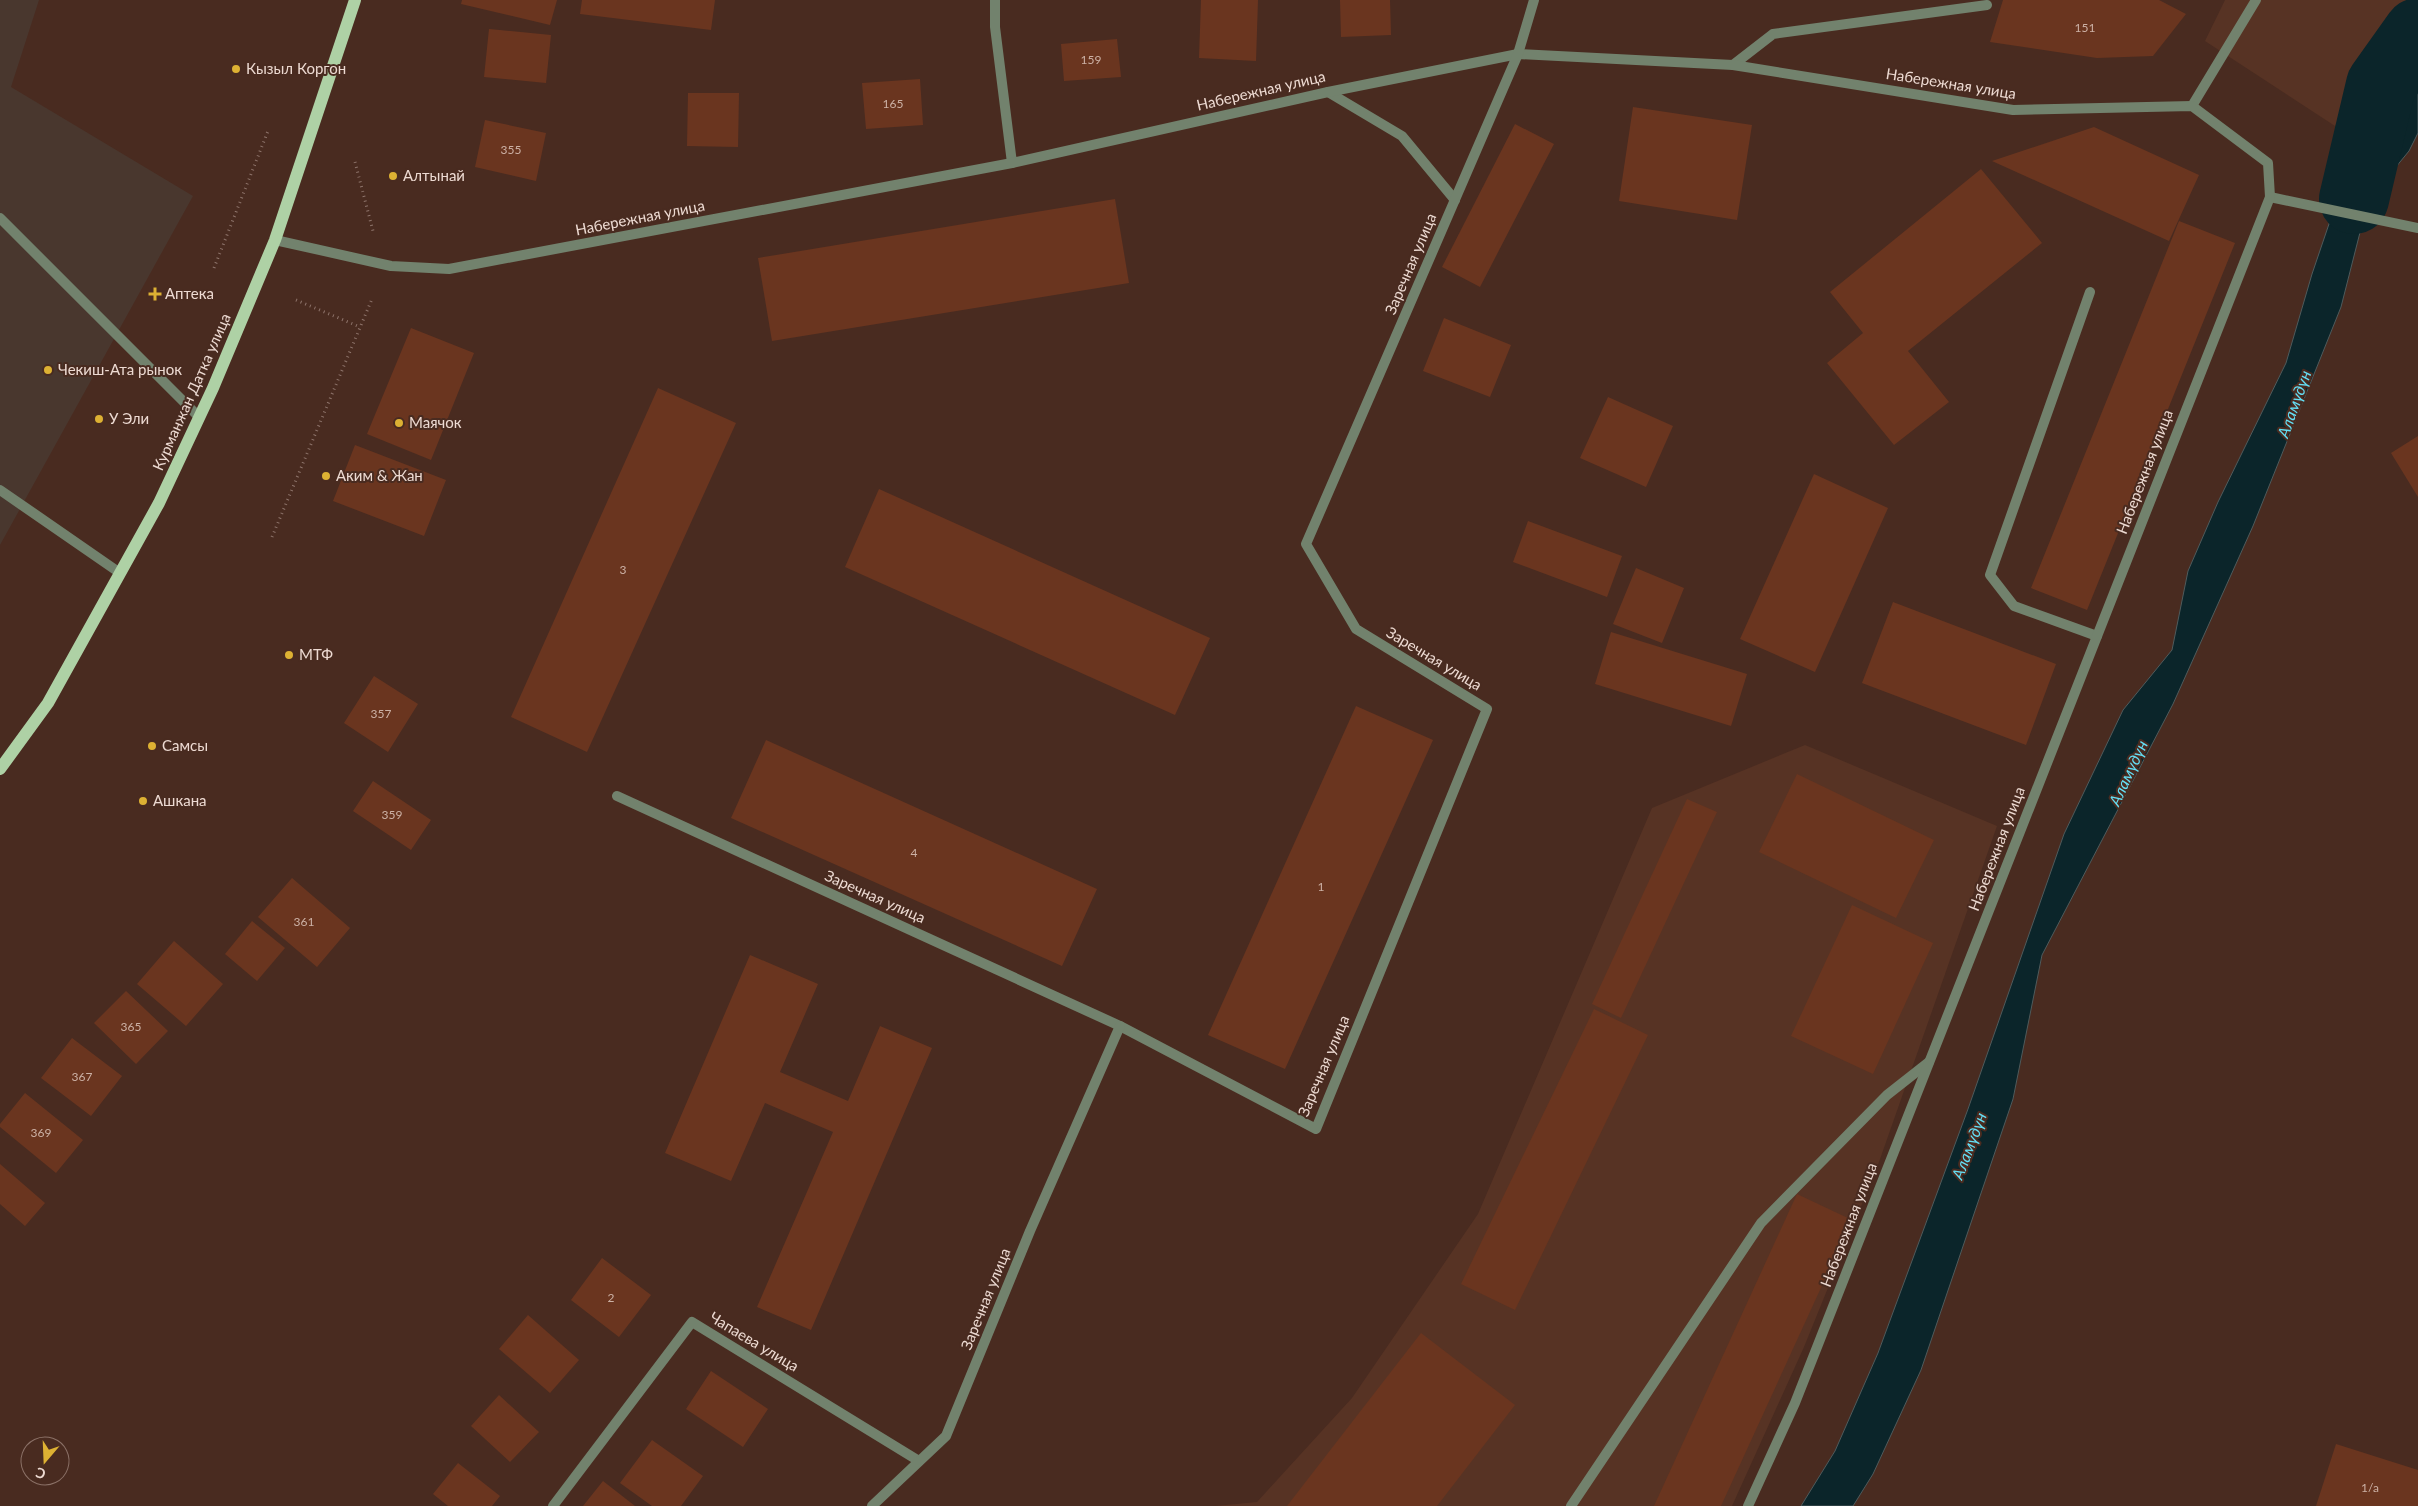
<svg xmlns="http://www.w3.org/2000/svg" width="2418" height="1506" viewBox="0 0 2418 1506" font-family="Lato,sans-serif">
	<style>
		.commercial { fill: #49372e }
		.built { fill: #573324 }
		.water { fill: #0b252a; stroke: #4f5b5c }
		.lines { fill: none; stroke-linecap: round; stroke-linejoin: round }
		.river { stroke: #0b252a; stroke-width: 70 }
		.building { fill: #6a351f }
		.path { stroke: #8e746b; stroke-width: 3; stroke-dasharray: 1 4; stroke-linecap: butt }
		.lane { stroke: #72826d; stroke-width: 10 }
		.street { stroke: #72826d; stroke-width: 10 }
		.primary { stroke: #aed1a5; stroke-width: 12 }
		.poi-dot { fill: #ddb133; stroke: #492b20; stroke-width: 2 }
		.labels { text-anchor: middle; stroke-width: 4; stroke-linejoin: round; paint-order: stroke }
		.number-label { font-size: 12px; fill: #ccb1a5 }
		.poi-label { font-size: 15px; fill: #eddad2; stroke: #492b20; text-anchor: start }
		.street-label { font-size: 15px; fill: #eddad2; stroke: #492b20 }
		.water-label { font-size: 16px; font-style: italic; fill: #64dff5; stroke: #492b20 }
	</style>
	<rect width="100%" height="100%" fill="#492b20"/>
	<path class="commercial" d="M0,0H39L11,87L193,196L0,545Z"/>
	<g class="built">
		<path d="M2225,0H2418V4L2383,40L2335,126L2205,41Z"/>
		<path d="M1805,745L1997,826L1879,1162L1804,1347L1732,1506H1215L1257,1502L1352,1398L1478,1214L1652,808Z"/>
	</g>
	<path class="water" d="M2418,24V133L2409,151L2368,201L2341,307L2253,526L2173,704L2042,955L2013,1099L1921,1370L1873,1474L1853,1506H1801L1835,1451L1878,1353L1968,1109L2064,834L2123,710L2172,650L2188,571L2218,502L2286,363L2312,274L2348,168L2406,37Z"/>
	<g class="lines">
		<path class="river" d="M2354,199L2381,85L2418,33"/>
	</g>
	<g class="building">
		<path d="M462,0H557L550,25L461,4Z"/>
		<path d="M582,0H715L711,30L580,14Z"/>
		<path d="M1201,0H1258L1256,61L1199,58Z"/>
		<path d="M1340,0H1390L1391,35L1341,37Z"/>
		<path d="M2003,0H2159L2186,14L2153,56L2097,58L1990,42Z"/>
		<path d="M489,29L551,35L546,83L484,77Z"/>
		<path d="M1117,39L1121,77L1064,81L1061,44Z"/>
		<path d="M920,79L923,125L866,129L862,83Z"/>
		<path d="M688,93H739L738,147L687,146Z"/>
		<path d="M1633,107L1752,125L1737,220L1619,201Z"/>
		<path d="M485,120L546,133L536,181L475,167Z"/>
		<path d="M1515,124L1554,144L1480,287L1442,267Z"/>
		<path d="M2094,127L2199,175L2169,241L1992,161Z"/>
		<path d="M1981,169L2042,243L1908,351L1949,402L1894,445L1827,363L1863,333L1830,292Z"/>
		<path d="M1115,199L1129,283L772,341L758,258Z"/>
		<path d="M2179,221L2235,243L2087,610L2031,588Z"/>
		<path d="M1444,318L1511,345L1490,397L1423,371Z"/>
		<path d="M411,328L474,353L431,460L367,434Z"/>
		<path d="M658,388L736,423L587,752L511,717Z"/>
		<path d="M1608,397L1673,426L1646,487L1580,458Z"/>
		<path d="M2418,436V497L2391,453Z"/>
		<path d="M355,445L446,480L424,536L333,501Z"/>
		<path d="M1814,474L1888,508L1815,672L1740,639Z"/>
		<path d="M879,489L1210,638L1175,715L845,567Z"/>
		<path d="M1528,521L1622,556L1607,597L1513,562Z"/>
		<path d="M1636,568L1684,588L1662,643L1613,624Z"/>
		<path d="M1893,602L2056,664L2026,745L1862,683Z"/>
		<path d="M1611,632L1747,674L1731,726L1595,684Z"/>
		<path d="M374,676L418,704L388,752L344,723Z"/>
		<path d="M1356,706L1433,740L1285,1069L1208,1035Z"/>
		<path d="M766,740L1097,889L1062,966L731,818Z"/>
		<path d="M1797,774L1934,840L1896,918L1759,852Z"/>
		<path d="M373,781L431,820L411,850L353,811Z"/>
		<path d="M1687,799L1717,812L1621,1018L1592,1004Z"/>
		<path d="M292,878L350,928L317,967L258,917Z"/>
		<path d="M1852,905L1933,943L1873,1074L1791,1036Z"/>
		<path d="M252,921L285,948L257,981L225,954Z"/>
		<path d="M174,941L223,984L186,1026L137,984Z"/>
		<path d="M750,955L818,984L780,1072L848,1101L880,1026L932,1048L811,1330L757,1307L833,1132L765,1103L731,1181L665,1153Z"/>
		<path d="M126,991L168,1031L136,1064L94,1023Z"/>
		<path d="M1594,1009L1648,1035L1515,1310L1461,1284Z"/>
		<path d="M72,1038L122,1076L91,1116L41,1078Z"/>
		<path d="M25,1093L83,1140L56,1173L0,1127V1124Z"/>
		<path d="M0,1164L45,1203L25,1226L0,1204Z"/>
		<path d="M1797,1194L1852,1220L1721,1506H1654Z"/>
		<path d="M602,1258L651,1295L619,1337L571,1300Z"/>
		<path d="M528,1315L579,1360L550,1393L499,1349Z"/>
		<path d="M1421,1333L1515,1405L1437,1506H1287Z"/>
		<path d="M711,1371L768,1409L743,1447L686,1409Z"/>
		<path d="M499,1395L539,1432L510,1462L471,1426Z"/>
		<path d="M652,1440L703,1476L681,1506H652L620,1483Z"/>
		<path d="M2336,1444L2418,1470V1506H2316Z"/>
		<path d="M458,1463L500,1496L492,1506H448L433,1494Z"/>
		<path d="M603,1481L635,1506H583Z"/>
	</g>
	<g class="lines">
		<g class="path">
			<path d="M355,162L373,231"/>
			<path d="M214,268L268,131"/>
			<path d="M296,300L360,327"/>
			<path d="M272,537L372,299"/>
		</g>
		<g class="lane">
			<path d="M1733,65L1773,34L1987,5"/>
			<path d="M2192,106L2256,0"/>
			<path d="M2270,197L2418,228"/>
			<path d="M0,218L199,417"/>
			<path d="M2090,292L1990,575L2014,606L2097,636"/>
			<path d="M0,490L120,573"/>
			<path d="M1571,1506L1761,1223L1887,1095L1929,1062"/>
		</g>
		<g class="street">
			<path d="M995,0V27L1012,163"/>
			<path d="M1328,92L1402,136L1455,200"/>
			<path d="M275,240L391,266L449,269L1012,163L1328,92L1518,54L1733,65L2013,110L2192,106L2268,163L2270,197L1795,1403L1748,1506"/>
			<path d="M617,796L1120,1026L1316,1129L1487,709L1356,629L1306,544L1518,54L1534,0"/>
			<path d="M553,1506L692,1322L919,1461"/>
			<path d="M872,1506L946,1436L1030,1231L1120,1026"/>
		</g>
		<path class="primary" d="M0,769L48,703L159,503L213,388L275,240L355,0"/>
	</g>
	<g class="poi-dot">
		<circle cx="236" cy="69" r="5"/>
		<circle cx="393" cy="176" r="5"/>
		<path d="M152.5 286.5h5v5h5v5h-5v5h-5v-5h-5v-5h5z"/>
		<circle cx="48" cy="370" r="5"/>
		<circle cx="99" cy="419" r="5"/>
		<circle cx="399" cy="423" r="5"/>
		<circle cx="326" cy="476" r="5"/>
		<circle cx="289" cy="655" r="5"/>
		<circle cx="152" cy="746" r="5"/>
		<circle cx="143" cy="801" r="5"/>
	</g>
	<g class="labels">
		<g class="number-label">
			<text x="2085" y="32">151</text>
			<text x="1091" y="64">159</text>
			<text x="893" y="108">165</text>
			<text x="511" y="154">355</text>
			<text x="623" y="574">3</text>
			<text x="381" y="718">357</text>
			<text x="392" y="819">359</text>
			<text x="914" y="857">4</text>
			<text x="1321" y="891">1</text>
			<text x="304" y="926">361</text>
			<text x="131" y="1031">365</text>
			<text x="82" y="1081">367</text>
			<text x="41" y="1137">369</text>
			<text x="611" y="1302">2</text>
			<text x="2370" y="1492">1/а</text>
		</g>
		<g class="poi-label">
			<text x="246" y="74">Кызыл Коргон</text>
			<text x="403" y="181">Алтынай</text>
			<text x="165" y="299">Аптека</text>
			<text x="58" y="375">Чекиш-Ата рынок</text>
			<text x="109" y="424">У Эли</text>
			<text x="409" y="428">Маячок</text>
			<text x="336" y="481">Аким &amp; Жан</text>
			<text x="299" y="660">МТФ</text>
			<text x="162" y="751">Самсы</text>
			<text x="153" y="806">Ашкана</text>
		</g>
		<g class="street-label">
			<text transform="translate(1951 84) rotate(9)" y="5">Набережная улица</text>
			<text transform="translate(1261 91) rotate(-13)" y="5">Набережная улица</text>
			<text transform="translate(640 218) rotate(-11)" y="5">Набережная улица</text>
			<text transform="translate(1411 264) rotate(-67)" y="5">Заречная улица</text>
			<text transform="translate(192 392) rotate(-66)" y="5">Курманжан Датка улица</text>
			<text transform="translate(2145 472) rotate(-69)" y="5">Набережная улица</text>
			<text transform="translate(1434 659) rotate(31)" y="5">Заречная улица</text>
			<text transform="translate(1997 849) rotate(-69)" y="5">Набережная улица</text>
			<text transform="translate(875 897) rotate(24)" y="5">Заречная улица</text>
			<text transform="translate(1324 1066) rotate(-67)" y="5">Заречная улица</text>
			<text transform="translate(1849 1225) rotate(-69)" y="5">Набережная улица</text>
			<text transform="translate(986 1299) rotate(-68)" y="5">Заречная улица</text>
			<text transform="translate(754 1342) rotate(31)" y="5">Чапаева улица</text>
		</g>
		<g class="water-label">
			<text transform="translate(2294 404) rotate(-70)" y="6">Аламүдүн</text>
			<text transform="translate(2128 773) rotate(-65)" y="6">Аламүдүн</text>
			<text transform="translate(1969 1146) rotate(-69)" y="6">Аламүдүн</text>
		</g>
	</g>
	<g transform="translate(45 1461) rotate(199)"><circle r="24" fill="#492b20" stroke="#8b7167"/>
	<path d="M0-4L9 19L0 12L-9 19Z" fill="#ddb133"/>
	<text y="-8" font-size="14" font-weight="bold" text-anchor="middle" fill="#eddad2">С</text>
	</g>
</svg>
